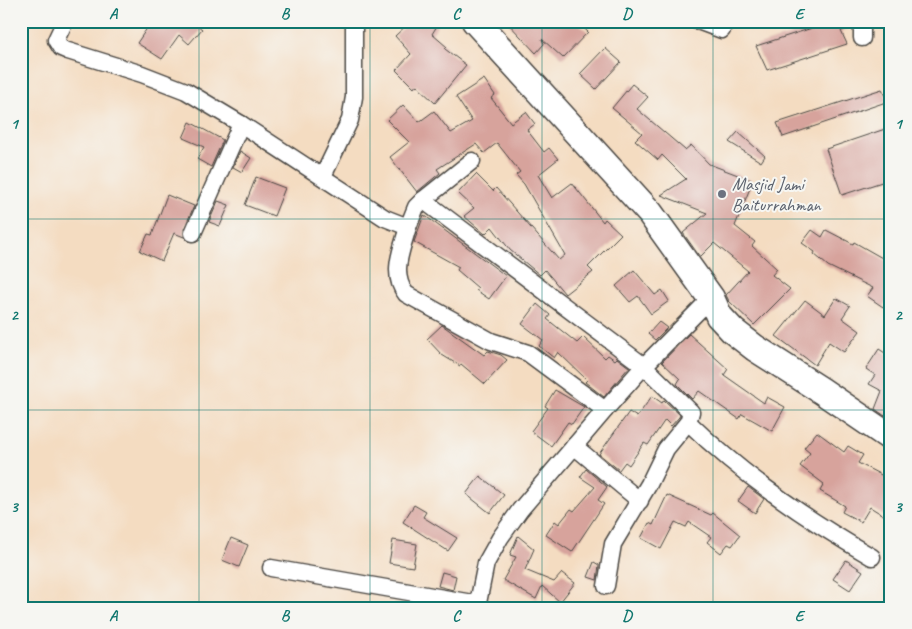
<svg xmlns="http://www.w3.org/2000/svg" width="912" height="629" viewBox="0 0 912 629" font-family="Caveat,sans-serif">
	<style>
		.building { fill: #d7a39c }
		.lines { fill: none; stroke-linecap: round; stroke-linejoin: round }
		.minor-casing { stroke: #494642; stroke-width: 19 }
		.primary-casing { stroke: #494642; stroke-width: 29 }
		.minor { stroke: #fff; stroke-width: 16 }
		.primary { stroke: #fff; stroke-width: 26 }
		.grid { fill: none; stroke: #0f766e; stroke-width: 1; stroke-opacity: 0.55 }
		.worship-dot { fill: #6b7280; stroke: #f6f6f2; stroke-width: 2 }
		.labels { text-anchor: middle; stroke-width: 4; stroke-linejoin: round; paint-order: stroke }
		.worship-label { font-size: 18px; fill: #5b616d; stroke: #f6f6f2; text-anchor: start }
		.neatline { fill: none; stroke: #0f766e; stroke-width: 2 }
		.grid-label { font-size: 16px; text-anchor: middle; font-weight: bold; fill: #0f766e }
	</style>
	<rect width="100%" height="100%" fill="#f6f6f2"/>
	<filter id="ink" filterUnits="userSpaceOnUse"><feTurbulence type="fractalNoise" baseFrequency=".02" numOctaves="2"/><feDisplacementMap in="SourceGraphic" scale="10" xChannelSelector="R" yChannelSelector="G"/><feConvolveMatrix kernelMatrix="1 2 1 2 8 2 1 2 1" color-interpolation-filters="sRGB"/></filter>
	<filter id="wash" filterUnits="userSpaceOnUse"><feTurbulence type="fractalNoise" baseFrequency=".0096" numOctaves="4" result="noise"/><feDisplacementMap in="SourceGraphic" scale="20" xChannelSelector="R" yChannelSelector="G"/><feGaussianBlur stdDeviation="1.12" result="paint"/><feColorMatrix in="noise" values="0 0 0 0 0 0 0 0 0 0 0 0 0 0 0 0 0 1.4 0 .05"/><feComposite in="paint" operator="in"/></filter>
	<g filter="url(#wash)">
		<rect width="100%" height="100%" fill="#f4dcc1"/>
		<g id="blocks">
			<g class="building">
				<path d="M152,21H192L202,29L189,44L179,35L162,59L137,43Z"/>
				<path d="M411,21H440L432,34L447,47L445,49L466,65L435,103L416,85L414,88L396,70L411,54L395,36Z"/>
				<path d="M506,21H576L588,32L563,58L542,39L544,44L536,53Z"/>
				<path d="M834,21H852V27L841,31L847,44L767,70L756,46Z"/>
				<path d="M605,48L621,62L596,89L580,74Z"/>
				<path d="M484,79L495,95L491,98L511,123L526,112L535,124L527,130L544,152L549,148L558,159L538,175L552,198L572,183L603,222L605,219L621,234L588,267L593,272L565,294L545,270L540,275L510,250L492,227L485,234L464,216L474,208L458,193L476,174L493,191L496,188L559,260L565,255L524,184L516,175L520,172L497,143L484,153L476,144L437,169L440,173L417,192L390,157L409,142L387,120L403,105L419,122L434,111L451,133L472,121L456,97Z"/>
				<path d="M632,84L648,97L637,109L685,150L691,145L709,164L751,180L748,185L752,183L735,226L755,242L752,246L777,269L772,275L790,289L754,325L729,301L726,295L748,271L714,243L700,257L683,233L707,213L661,195L686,179L662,155L658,160L635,140L642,133L612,108Z"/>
				<path d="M882,89L889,101L783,137L777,123Z"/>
				<path d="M190,122L223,140L211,167L197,159L204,147L183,138Z"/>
				<path d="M891,127V179L842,195L826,149Z"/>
				<path d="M738,132L765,156L761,162L729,142Z"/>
				<path d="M240,151L251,158L242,172L233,167Z"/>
				<path d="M256,177L285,188L274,216L245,205Z"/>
				<path d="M167,195L194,206L184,229V237L174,233L162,261L140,251L148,234L152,235Z"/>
				<path d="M218,201L229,205L220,226L209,222Z"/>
				<path d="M424,215L506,276L489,299L476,290L478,288L457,270L459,267L414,242Z"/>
				<path d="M812,230L822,237L826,230L853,244L854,242L891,263V297L883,307L867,296L873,288L828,266L814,254L815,252L802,243Z"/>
				<path d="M634,270L655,295L662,290L669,301L651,314L638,296L630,302L616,286Z"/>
				<path d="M836,298L850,306L842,318L860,331L844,352L829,342L815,365L776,336L805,300L825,315Z"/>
				<path d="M537,304L550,315L547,319L577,343L583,337L605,358L608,355L615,360L617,358L629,367L604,397L585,382L587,380L558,352L554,358L539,346L543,340L522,324Z"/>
				<path d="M659,322L667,328L655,340L648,334Z"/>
				<path d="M442,325L484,355L488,351L501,355L507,360L485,384L461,364L460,366L442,355L427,339Z"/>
				<path d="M689,334L728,369L724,375L764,403L767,397L785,407L772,431L742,414L739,419L699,391L692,399L677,384L680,379L662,362Z"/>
				<path d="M879,349L891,357V404L885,416L875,409L882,391L869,384L875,375L866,369Z"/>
				<path d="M555,390L584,407L572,424L568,422L551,446L531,431L548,408L545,406Z"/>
				<path d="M652,396L662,403L664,400L680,415L679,417L671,426L665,420L648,445L644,443L629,465L625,462L619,470L599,454L629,412L637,417Z"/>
				<path d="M817,432L844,452L848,446L863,455L858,463L891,480V520L870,507L861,522L842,512L845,506L820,491L824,484L800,466L810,453L804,448Z"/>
				<path d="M586,469L607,487L598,500L604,504L572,552L546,535L555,521L559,524L571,509L574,511L595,487L580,477Z"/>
				<path d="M480,476L504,495L490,513L466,494Z"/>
				<path d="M748,487L764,499L755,513L738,501Z"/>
				<path d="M667,495L711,515L713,513L740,535L732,546L728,544L721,553L707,542L711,537L689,522L686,527L675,522L661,549L641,538L649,523L653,525Z"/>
				<path d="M414,505L426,512L423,517L457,538L448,551L403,522Z"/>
				<path d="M518,536L534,549L525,570L554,582L562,573L575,583L560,602L542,586L536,599L503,580L516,557L510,555Z"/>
				<path d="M231,538L248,545L239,567L222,560Z"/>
				<path d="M393,540L417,544L413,567L389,563Z"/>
				<path d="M846,560L863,571L850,590L833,579Z"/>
				<path d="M594,562L599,565L597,580L588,577Z"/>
				<path d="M442,572L456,576L453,590L438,586Z"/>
			</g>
		</g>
	</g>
	<g filter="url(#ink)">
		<use href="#blocks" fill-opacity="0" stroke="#494642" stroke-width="1"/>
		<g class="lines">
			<defs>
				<g id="minor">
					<path d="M65,21L56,40L61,48L68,51L142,74L186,91L241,124L385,218L408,227L416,207L423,200L472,161"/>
					<path d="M698,21L722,30"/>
					<path d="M862,38V21"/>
					<path d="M323,176L350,120L354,97V21"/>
					<path d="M423,200L644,366L691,412L688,422L666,449L649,484L613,544L606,586"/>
					<path d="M408,227C402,249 390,274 406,294L491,341L528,353L605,410L644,366L711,298"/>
					<path d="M193,233L241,124"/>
					<path d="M688,422C743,476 806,519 872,557"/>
					<path d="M574,446L640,501"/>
					<path d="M271,568L478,604"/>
					<path d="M477,608L486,563L500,538L520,510L605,410"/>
				</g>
				<path id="primary" d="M475,21L650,213L711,298L719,316L733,331L755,348L822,391L891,438"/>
			</defs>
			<use href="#minor" class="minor-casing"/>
			<use href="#primary" class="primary-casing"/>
			<use href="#minor" class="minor"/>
			<use href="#primary" class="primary"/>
		</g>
	</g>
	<path class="grid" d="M199,21V608M370,21V608M542,21V608M713,21V608M21,219H891M21,410H891"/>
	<circle class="worship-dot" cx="722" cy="194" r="5"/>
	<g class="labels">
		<g class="worship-label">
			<text x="732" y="190">Masjid Jami<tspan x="732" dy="21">Baiturrahman</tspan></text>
		</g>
	</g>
	<rect width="912" height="629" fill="none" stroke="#f6f6f2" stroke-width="55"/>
	<rect x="28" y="28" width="856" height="574" class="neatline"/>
	<g class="grid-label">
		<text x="113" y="19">A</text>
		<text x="285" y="19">B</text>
		<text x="456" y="19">C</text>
		<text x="627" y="19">D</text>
		<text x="799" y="19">E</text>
		<text x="14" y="129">1</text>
		<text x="898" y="129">1</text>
		<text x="14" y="320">2</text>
		<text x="898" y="320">2</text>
		<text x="14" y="512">3</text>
		<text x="898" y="512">3</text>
		<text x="113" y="621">A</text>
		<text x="285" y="621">B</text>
		<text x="456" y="621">C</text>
		<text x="627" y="621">D</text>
		<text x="799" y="621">E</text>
	</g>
</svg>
